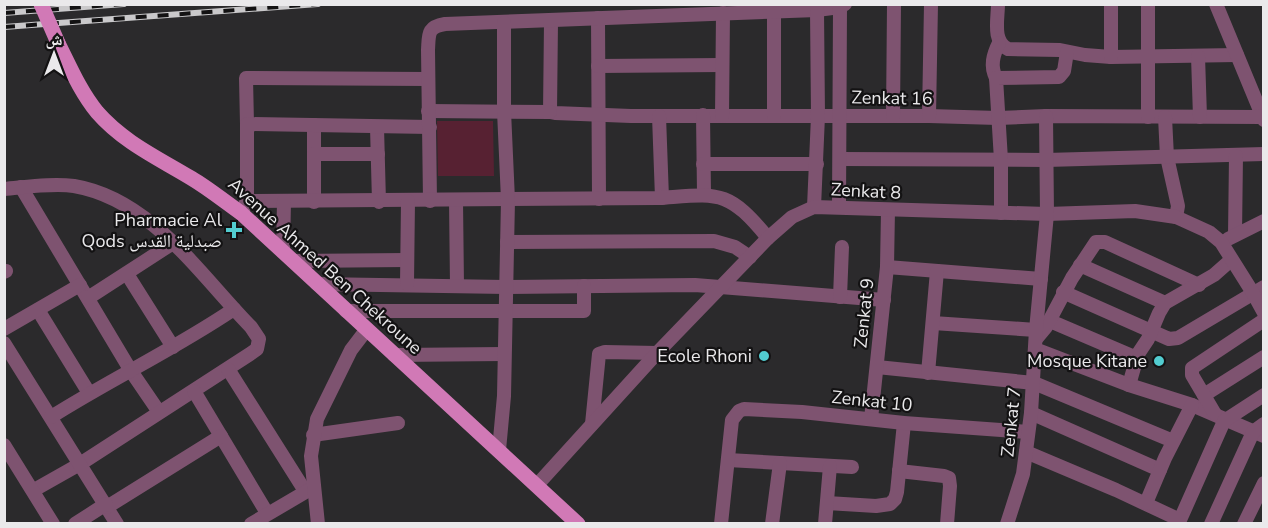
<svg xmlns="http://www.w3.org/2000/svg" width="1268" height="528" viewBox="0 0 1268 528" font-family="'Nunito Sans','Noto Naskh Arabic',sans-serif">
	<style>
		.green { fill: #572132 }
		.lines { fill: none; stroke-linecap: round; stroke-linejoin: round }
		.minor { stroke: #7e5370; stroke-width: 14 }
		.major { stroke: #d179b6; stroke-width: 15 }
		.rail-casing { stroke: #cac9cb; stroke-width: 6 }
		.rail { stroke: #131213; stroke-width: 4; stroke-dasharray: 11; stroke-linecap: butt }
		.major-bridge { stroke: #d179b6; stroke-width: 15 }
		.poi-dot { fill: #52ccd0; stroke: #131213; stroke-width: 2 }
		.labels { text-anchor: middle; stroke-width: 4.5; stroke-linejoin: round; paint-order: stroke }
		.street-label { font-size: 18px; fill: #eae9eb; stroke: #131213 }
		.poi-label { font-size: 18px; fill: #eae9eb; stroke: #131213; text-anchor: end }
	</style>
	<rect width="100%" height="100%" fill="#2b2a2c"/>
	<path class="green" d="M437,121H493L494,176H438Z"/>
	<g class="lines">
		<g class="minor">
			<path d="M998,4C998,19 992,42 1008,49L1060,50L1085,55L1111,57L1237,55"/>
			<path d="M1111,4V57"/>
			<path d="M1216,4L1264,120"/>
			<path d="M598,18L599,199"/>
			<path d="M551,22L550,112L555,113L631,116H929L998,118L1046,116L1263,117"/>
			<path d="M1198,56L1200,117"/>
			<path d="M598,66L722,65"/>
			<path d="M996,78C990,66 993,55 999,43"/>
			<path d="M428,111L550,112"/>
			<path d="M703,115L704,194"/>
			<path d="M659,116L662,198"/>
			<path d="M722,116L723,13"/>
			<path d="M774,116V12"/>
			<path d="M893,116L894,4"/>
			<path d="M929,116L931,4"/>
			<path d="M1148,117V4"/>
			<path d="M1165,117L1167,157L1178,206L1176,217"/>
			<path d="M247,124L246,78L428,79"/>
			<path d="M314,125V154"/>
			<path d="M377,127L379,202"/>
			<path d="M840,159L1046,160L1264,154"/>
			<path d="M703,164H817"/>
			<path d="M21,187L131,371L159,412"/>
			<path d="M4,189C27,187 52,183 74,186C151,199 200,275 251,327L259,339L257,349L250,354L80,464L34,490"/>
			<path d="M247,201V124L430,127"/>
			<path d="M430,201L428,50C429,34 427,27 445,24L817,10L840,7L845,4"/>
			<path d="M456,201L457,285"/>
			<path d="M314,202V154H378"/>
			<path d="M839,206L840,7"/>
			<path d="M814,207L818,116L817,10"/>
			<path d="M241,213L247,201L658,198C718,194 727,188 768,238"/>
			<path d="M1001,213V160L996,78L1059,77L1064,71L1067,52"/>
			<path d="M1235,235L1236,156"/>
			<path d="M1228,239L1264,221"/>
			<path d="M507,242L714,241L735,247L750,257"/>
			<path d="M283,252L284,201"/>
			<path d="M293,261L407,260"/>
			<path d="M1080,265L1165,303"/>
			<path d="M887,267L1041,279"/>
			<path d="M4,272L6,271"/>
			<path d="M127,274L173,347"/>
			<path d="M317,284L506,287L695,285L884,300"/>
			<path d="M407,284L408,201"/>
			<path d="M1063,292L1169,339L1178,338L1264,287"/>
			<path d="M840,297L842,247"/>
			<path d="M88,298L173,243"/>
			<path d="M38,310L89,393"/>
			<path d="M346,311H584V286"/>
			<path d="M1050,321L1132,356L1135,364L1129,385"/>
			<path d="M933,323L1036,330"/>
			<path d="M4,329L80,285"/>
			<path d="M1036,339L1046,327L1072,278L1096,242H1105L1199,285"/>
			<path d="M4,343L117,524"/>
			<path d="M1035,349L1129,385L1192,405L1264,436"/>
			<path d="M394,355L504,354"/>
			<path d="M1134,360L1148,339L1159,313L1165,303L1214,275L1231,260"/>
			<path d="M877,367L1034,383L1173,441"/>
			<path d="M228,369L305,491"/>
			<path d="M928,373L937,271"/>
			<path d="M194,391L267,513"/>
			<path d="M1204,395L1264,357"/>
			<path d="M1031,413L1160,470"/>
			<path d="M1215,414L1192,375V368L1264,320"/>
			<path d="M51,417C111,379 175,349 234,309"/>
			<path d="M871,419L887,267L888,210"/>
			<path d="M592,424L599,354L605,352L657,353"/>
			<path d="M313,435L398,423"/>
			<path d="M4,445L53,524"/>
			<path d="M499,450L504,396L508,200L504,111V23"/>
			<path d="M1026,452L1116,490L1180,520L1224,421L1264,395"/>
			<path d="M728,460L852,467"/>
			<path d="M899,471L944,476L949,478L950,486L947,524"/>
			<path d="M537,485L657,353L768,238L792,217L814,207L1047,214L1135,211L1176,217L1209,232L1221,242L1253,293L1264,313"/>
			<path d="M827,503L876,506L890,504L895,499L897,492L904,423"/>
			<path d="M1146,503L1165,458L1192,405"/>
			<path d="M107,507L221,436"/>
			<path d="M75,524L106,504"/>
			<path d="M251,524L314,487"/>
			<path d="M318,524L311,456L317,419L351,350L367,329"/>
			<path d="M721,524L732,420L739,411L744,409L802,412L904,423L1028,432"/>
			<path d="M772,524L780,463"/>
			<path d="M825,524L830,466"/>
			<path d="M1007,524L1023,474L1031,413L1036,330L1047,214L1046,116"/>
			<path d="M1211,524L1253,432L1264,424"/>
			<path d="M1244,524L1264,483"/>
		</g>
		<path class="major" d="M58,43C70,67 80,91 97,112C123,142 158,158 191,178C208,188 224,201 241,213L578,524"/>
		<defs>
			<g id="rail">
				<path d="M4,13L124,4"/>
				<path d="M4,27L318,4"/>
			</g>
		</defs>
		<use href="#rail" class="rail-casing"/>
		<use href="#rail" class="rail"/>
		<path class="major-bridge" d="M41,4L58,43"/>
	</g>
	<g class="poi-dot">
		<path d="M231 221h6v6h6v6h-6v6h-6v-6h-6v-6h6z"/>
		<circle cx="764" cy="356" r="6"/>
		<circle cx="1159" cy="361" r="6"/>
	</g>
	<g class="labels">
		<g class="street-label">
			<text transform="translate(892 98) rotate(1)" y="6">Zenkat 16</text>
			<text transform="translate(866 191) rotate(3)" y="6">Zenkat 8</text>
			<text transform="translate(325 266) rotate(42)" y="6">Avenue Ahmed Ben Chekroune</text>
			<text transform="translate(864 313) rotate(-84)" y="6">Zenkat 9</text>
			<text transform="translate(872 401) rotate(6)" y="6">Zenkat 10</text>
			<text transform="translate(1011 422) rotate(-84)" y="6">Zenkat 7</text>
		</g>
		<g class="poi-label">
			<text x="222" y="226">Pharmacie Al<tspan x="222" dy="21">Qods صبدلية القدس</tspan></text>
			<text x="752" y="362">Ecole Rhoni</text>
			<text x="1147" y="367">Mosque Kitane</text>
		</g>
	</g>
	<rect width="1268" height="528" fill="none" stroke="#eae9eb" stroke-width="12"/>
	<g transform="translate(54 54)" stroke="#131213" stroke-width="4.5" paint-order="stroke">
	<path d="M0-4.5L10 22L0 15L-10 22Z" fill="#eae9eb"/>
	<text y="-9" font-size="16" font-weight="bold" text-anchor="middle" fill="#eae9eb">ش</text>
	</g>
</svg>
